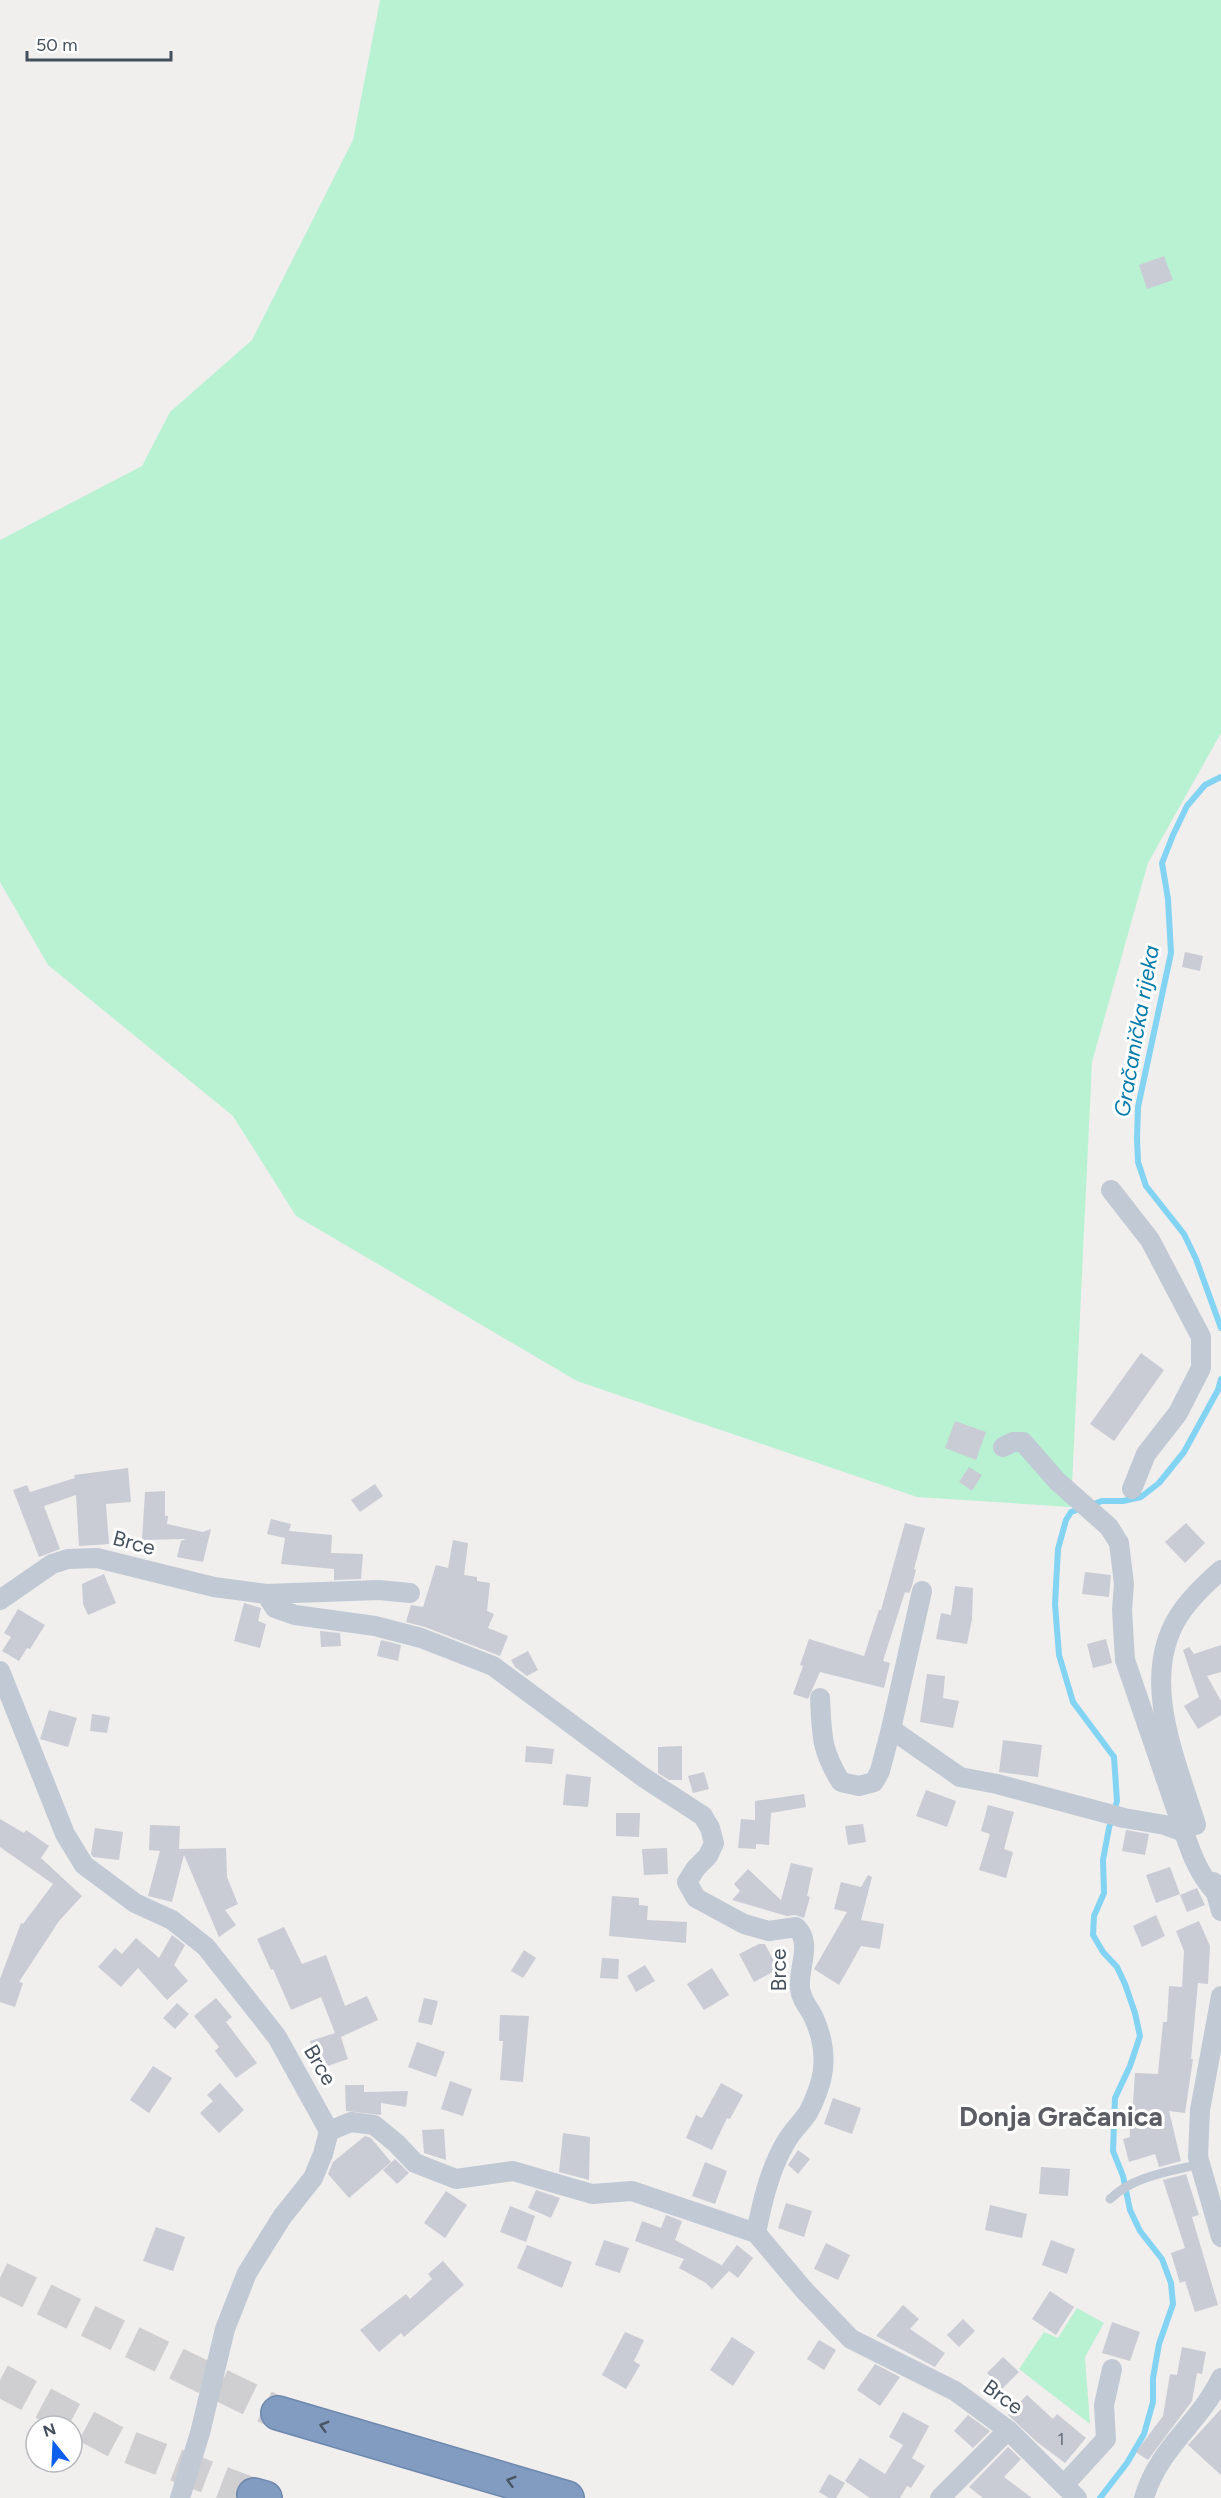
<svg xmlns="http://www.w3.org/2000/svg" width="1221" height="2498" viewBox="0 0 1221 2498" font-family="Figtree,sans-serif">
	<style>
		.green { fill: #b9f2d3 }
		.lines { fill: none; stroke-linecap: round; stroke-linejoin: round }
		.stream { stroke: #83d3f2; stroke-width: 6 }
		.building { fill: #c9ccd4 }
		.highway-tunnel { stroke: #cfced1; stroke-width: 33; stroke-dasharray: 33 16; stroke-linecap: butt }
		.highway-casing { stroke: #6d87ad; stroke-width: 36 }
		.lane { stroke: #c0c9d4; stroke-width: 9 }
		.street { stroke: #c0c9d4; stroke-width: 20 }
		.highway { stroke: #829cc1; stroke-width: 33 }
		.oneway { stroke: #485462 }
		.labels { text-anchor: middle; stroke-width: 6; stroke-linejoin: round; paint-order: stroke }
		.number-label { font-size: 18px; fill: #666f7b }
		.street-label { font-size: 21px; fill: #45505d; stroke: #fff }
		.water-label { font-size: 22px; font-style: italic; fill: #037cab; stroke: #fff }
		.district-label { font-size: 27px; font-weight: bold; fill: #5a5e64; stroke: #fff }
	</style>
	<rect width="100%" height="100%" fill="#f1eeee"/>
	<g class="green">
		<path d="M380,0H1221V733L1148,863L1092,1062L1071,1507L917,1497L577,1381L296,1216L233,1116L48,965L0,882V540L142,466L170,412L252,340L353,140Z"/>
		<path d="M1077,2308L1104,2323L1085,2357L1090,2424L1019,2369L1044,2332L1058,2338Z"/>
	</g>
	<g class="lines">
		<g class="stream">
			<path d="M1221,777L1205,785L1187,806L1173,835L1162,863L1168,899L1171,953L1138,1107L1137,1138L1138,1162L1146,1186L1184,1234L1196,1259L1221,1328"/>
			<path d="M1100,2498L1127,2463L1144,2434L1153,2402V2378L1159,2344L1173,2304L1171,2283L1162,2259L1140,2231L1130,2210L1123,2176L1113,2151L1115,2098L1130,2066L1140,2036L1135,2013L1125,1984L1117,1967L1103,1952L1093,1935L1094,1916L1104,1893L1103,1860L1109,1828L1117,1801L1114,1757L1073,1702L1059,1655L1055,1604L1058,1549L1066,1520L1071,1512L1102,1501H1123L1141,1497L1159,1483L1184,1452L1218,1390L1221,1379"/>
		</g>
	</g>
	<g class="building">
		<path d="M1164,256L1173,280L1147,289L1139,265Z"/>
		<path d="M1185,952L1203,956L1200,971L1182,967Z"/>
		<path d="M1141,1353L1164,1370L1114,1441L1090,1424Z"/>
		<path d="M955,1421L986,1432L976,1460L945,1448Z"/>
		<path d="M969,1467L982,1475L972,1491L959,1482Z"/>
		<path d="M128,1468L131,1502L106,1504L109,1544L79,1546L76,1495L44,1506L60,1549L39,1557L13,1490L27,1485L30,1492L75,1478L74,1475Z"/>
		<path d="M375,1484L383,1496L360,1512L351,1500Z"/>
		<path d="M165,1491V1516H168L167,1524L203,1532L211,1529L203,1562L177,1557L181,1541L186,1539L142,1540L145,1492Z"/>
		<path d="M271,1519L291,1524L289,1531L332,1535L331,1553L363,1554L361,1579L334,1580V1569L281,1564L285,1538L267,1534Z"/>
		<path d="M905,1523L925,1528L914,1569L916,1570L912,1586L909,1593L905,1592L883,1661L890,1663L884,1688L820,1672L808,1699L793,1694L803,1666L800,1665L809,1639L864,1656L879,1610H881Z"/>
		<path d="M1186,1523L1205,1543L1185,1563L1165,1542Z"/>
		<path d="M453,1540L468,1543L464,1575L477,1577V1581L490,1583L487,1611L494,1614L488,1628L508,1636L500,1656L425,1627L406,1622L411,1605L423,1607L436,1565L448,1568Z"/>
		<path d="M1085,1572L1111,1575L1109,1597L1082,1594Z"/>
		<path d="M104,1574L116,1603L88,1615L83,1604L82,1584Z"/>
		<path d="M955,1586L973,1588L972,1619L967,1644L936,1639L941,1613L951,1615Z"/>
		<path d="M244,1603L261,1608L258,1621L266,1624L260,1648L234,1641Z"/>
		<path d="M18,1609L45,1625L30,1649L27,1648L19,1661L2,1651L11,1637L4,1633Z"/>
		<path d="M320,1631L340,1633L341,1646L321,1647Z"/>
		<path d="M1106,1639L1112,1663L1093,1668L1087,1644Z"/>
		<path d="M381,1640L401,1645L398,1661L377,1656Z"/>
		<path d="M1221,1645V1672L1207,1676L1221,1701V1715L1198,1729L1184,1706L1199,1697L1183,1650L1189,1647L1194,1654Z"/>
		<path d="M528,1651L538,1670L527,1676L515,1667L511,1660Z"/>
		<path d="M927,1674L945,1676L943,1698L959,1701L953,1728L920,1722Z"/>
		<path d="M49,1710L77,1718L68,1747L40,1739Z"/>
		<path d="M92,1714L110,1717L107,1733L90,1731Z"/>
		<path d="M1003,1740L1042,1745L1038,1777L999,1772Z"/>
		<path d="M526,1746L554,1749L552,1764L525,1762Z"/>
		<path d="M682,1746V1780H669L658,1773V1747Z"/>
		<path d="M704,1772L709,1789L693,1793L688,1776Z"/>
		<path d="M566,1774L591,1777L588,1807L563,1805Z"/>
		<path d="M926,1790L956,1801L947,1827L916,1816Z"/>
		<path d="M804,1794L806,1807L771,1813L769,1845L756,1844V1849L738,1848L741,1819L755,1820V1801Z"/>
		<path d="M988,1805L1014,1812L1004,1849L1013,1852L1006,1878L979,1870L990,1834L981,1831Z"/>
		<path d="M616,1813H640L639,1837L616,1836Z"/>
		<path d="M0,1819L24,1833L26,1830L49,1846L41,1858L82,1896L59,1921L19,1982L23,1983L15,2007L0,2002V1979L21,1923L23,1924L53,1884L0,1847Z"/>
		<path d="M863,1824L866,1842L848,1845L845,1826Z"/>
		<path d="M150,1825L180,1826L179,1849L226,1848L227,1877L238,1904L225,1910L236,1925L219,1937L184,1855L172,1902L148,1896L160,1851L149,1850Z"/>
		<path d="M95,1828L123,1832L119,1860L93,1857L91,1854Z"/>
		<path d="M1126,1830L1149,1834L1145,1855L1122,1851Z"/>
		<path d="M667,1848L668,1874L644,1875L642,1849Z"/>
		<path d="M791,1863L813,1868L807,1896L810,1897L804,1918L795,1915L787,1916L732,1900L740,1891L734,1884L748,1869L781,1900Z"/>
		<path d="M1170,1867L1180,1894L1156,1903L1146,1875Z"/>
		<path d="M868,1875L872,1877L861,1920L884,1924L880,1949L861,1946L839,1985L814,1969L847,1912L834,1909L841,1882L861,1887Z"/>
		<path d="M1197,1888L1205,1905L1187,1912L1180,1895Z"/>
		<path d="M612,1896L639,1898V1905L648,1906L647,1920L687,1922L686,1943L609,1936Z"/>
		<path d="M1156,1915L1165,1936L1142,1947L1133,1926Z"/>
		<path d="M1199,1921L1210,1946L1208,1984L1198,1983L1191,2059H1193L1185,2113L1169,2111L1181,2161L1159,2167L1155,2154L1129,2162L1123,2139L1130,2137L1129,2103H1133L1135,2073L1158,2074L1163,2022H1167L1169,1986L1182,1987L1184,1951L1176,1931Z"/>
		<path d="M284,1927L302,1964L326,1955L345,2006L367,1996L378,2020L341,2037L348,2059L319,2069L310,2041L335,2033L321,1997L291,2010L273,1969L271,1970L257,1939Z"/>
		<path d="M172,1935L185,1945L174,1965L188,1981L167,2000L138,1968L121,1987L98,1967L115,1948L122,1954L136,1938L159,1958Z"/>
		<path d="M759,1944H765L778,1969L754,1982L739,1954Z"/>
		<path d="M524,1950L536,1958L523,1978L511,1971Z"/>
		<path d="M602,1958L619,1959L618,1979L600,1978Z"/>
		<path d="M645,1965L655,1981L636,1992L627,1976Z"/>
		<path d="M712,1968L729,1995L704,2010L687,1984Z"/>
		<path d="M216,1998L232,2017L226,2022L257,2063L236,2078L215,2051L219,2047L194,2016Z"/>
		<path d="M424,1998L438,2001L432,2025L418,2022Z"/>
		<path d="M177,2003L189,2014L175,2029L163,2018Z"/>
		<path d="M500,2015L529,2016L523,2082L500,2080L503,2041H499Z"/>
		<path d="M417,2042L445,2052L436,2077L408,2067Z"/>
		<path d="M153,2066L172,2078L149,2113L130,2100Z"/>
		<path d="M450,2081L472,2089L463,2116L441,2109Z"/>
		<path d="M220,2083L244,2110L219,2133L200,2113L213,2101L207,2095Z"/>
		<path d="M721,2083L743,2095L730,2119L727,2118L712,2150L686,2138L696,2115L702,2118Z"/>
		<path d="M345,2085H364V2092L408,2091L406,2107L381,2103V2115L346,2111Z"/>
		<path d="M833,2098L861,2108L852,2134L824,2124Z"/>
		<path d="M444,2129L446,2160L424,2153L422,2130Z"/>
		<path d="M563,2133L590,2137L589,2180L559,2172Z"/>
		<path d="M365,2136L371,2138L391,2162L349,2198L328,2174L333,2162Z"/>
		<path d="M798,2150L810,2159L798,2174L788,2165Z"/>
		<path d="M395,2159L409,2173L397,2184L383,2170Z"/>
		<path d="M705,2162L727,2171L715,2204L692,2196Z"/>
		<path d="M1041,2167L1070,2169L1068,2196L1039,2194Z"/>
		<path d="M1186,2174L1199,2215L1192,2217L1218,2305L1195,2312L1185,2281L1180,2283L1171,2253L1185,2248L1163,2180Z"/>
		<path d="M536,2190L560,2198L551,2218L528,2208Z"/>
		<path d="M446,2191L467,2205L445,2238L424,2223Z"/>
		<path d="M786,2203L812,2211L804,2237L778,2228Z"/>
		<path d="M990,2205L1027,2214L1022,2238L985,2230Z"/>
		<path d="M510,2206L535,2216L526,2242L500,2232Z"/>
		<path d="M666,2215L682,2221L675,2240L723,2266L722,2265L737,2245L753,2258L738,2278L729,2271L712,2289L706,2283L679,2268L684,2259L635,2241L642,2221L661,2228Z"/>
		<path d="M156,2227L185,2237L173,2271L143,2261Z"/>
		<path d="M604,2240L629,2248L620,2273L595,2265Z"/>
		<path d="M1051,2240L1075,2249L1067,2274L1042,2265Z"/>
		<path d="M826,2243L850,2255L838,2280L814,2269Z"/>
		<path d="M527,2245L572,2262L562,2288L517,2268Z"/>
		<path d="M443,2261L464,2285L404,2337L401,2333L379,2352L360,2330L406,2294L410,2299L432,2279L428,2274Z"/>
		<path d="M1050,2291L1074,2307L1056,2335L1032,2319Z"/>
		<path d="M903,2305L919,2319L910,2329L945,2353L935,2367L876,2336Z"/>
		<path d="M963,2319L975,2331L959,2347L947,2335Z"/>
		<path d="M1112,2322L1140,2332L1130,2361L1102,2353Z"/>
		<path d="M625,2332L644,2340L634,2361L640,2365L626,2389L602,2375Z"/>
		<path d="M732,2337L755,2352L733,2386L710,2370Z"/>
		<path d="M819,2340L836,2350L824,2370L807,2359Z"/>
		<path d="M1182,2347L1206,2352L1202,2374L1197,2373L1192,2401L1148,2460L1136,2452L1163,2416L1170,2374L1177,2375Z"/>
		<path d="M1003,2357L1019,2372L1002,2389L987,2373Z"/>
		<path d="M875,2364L900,2377L880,2406L857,2390Z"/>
		<path d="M1027,2395L1053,2419L1057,2414L1086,2438L1065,2463L1037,2442L1008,2415Z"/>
		<path d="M1221,2409V2475L1188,2445Z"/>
		<path d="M903,2412L929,2426L912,2458L925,2466L911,2488L907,2486L900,2498H870L845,2481L860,2458L885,2474L903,2445L889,2437Z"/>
		<path d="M968,2415L990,2431L973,2448L954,2431Z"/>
		<path d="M1008,2447L1021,2459L1004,2477L1032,2498H983L969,2487Z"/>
		<path d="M829,2474L845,2483L836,2498H829L819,2492Z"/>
	</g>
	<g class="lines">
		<g class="highway-tunnel">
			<path d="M0,2278L278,2413"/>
			<path d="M0,2380L116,2442L254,2495"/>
		</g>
		<defs>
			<g id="highway">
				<path d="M278,2413L567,2498"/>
				<path d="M254,2495L265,2498"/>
			</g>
		</defs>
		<use href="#highway" class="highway-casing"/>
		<path class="lane" d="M1110,2199C1134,2176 1168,2172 1200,2164"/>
		<g class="street">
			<path d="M1111,1190L1150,1240L1201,1337V1368L1178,1413L1146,1454L1132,1489"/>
			<path d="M1003,1447L1013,1442H1023L1057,1481L1109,1527L1119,1543L1124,1584L1122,1610L1125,1660L1184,1832"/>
			<path d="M266,1594L275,1608L295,1615L375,1626L421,1638L493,1666L643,1777L703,1816L710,1828L714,1843L708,1856L696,1868L687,1882L696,1898L744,1924L769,1931L796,1927C813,1943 798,1967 800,1988C801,2000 808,2006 813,2016C821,2033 825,2051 823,2069C822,2082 814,2102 808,2113C801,2123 792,2131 786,2142C770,2168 762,2203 756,2233"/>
			<path d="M0,1600L52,1564L68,1559L97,1558L214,1587L266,1594L379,1590L410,1593"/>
			<path d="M0,1671L65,1834L84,1865L135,1903L172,1920L206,1947L277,2037L329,2131L351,2122L374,2125L396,2143L415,2163L456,2179L513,2171L592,2194L632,2191L756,2233L804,2290L851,2339L955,2391L1008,2430L1077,2498"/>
			<path d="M820,1698C822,1736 821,1750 841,1782L859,1786L874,1782L880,1771L891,1729L922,1591"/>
			<path d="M891,1729L960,1777L997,1784L1124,1818L1165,1825L1184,1832C1192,1856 1199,1874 1216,1893"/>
			<path d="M1196,1825C1177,1762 1139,1680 1178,1617C1189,1599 1205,1584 1221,1570"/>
			<path d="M1213,1882L1221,1911"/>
			<path d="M1221,1996L1200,2110L1198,2157L1221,2237"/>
			<path d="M1064,2485L1106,2439L1104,2405L1112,2369"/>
			<path d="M180,2498L200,2433L225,2329L247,2273L282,2217L313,2178L323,2154L329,2131"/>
			<path d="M940,2498L1008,2430"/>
			<path d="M1144,2498C1159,2447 1199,2424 1221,2378"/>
		</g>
		<use href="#highway" class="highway"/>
	</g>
	<defs><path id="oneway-chevron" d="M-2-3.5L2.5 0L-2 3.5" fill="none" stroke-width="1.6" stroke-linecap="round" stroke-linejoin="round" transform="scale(1.5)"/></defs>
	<g class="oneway">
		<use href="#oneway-chevron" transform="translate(324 2426) rotate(-164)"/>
		<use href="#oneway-chevron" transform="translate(511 2481) rotate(-164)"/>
	</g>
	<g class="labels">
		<g class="number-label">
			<text x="1061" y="2445">1</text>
		</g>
		<g class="street-label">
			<text transform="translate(134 1543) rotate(15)" y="7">Brce</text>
			<text transform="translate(779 1970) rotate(-90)" y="7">Brce</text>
			<text transform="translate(320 2065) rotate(60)" y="7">Brce</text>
			<text transform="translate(1003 2397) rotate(36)" y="7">Brce</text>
		</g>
		<g class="water-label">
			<text transform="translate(1136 1031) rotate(-80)" y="8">Gračanička rijeka</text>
		</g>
		<g class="district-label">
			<text x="1061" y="2126">Donja Gračanica</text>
		</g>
	</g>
	<g transform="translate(54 2444) rotate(342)"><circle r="28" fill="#ffffff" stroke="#b5b9be" stroke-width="1.5"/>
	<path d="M0-4.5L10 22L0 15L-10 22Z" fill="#0c5fed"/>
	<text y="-9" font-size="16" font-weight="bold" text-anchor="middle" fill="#45505d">N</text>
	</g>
	<path d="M27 51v9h144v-9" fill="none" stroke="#45505d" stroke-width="3"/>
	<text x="36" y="51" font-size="18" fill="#45505d" stroke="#ffffff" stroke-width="4.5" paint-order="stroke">50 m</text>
</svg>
